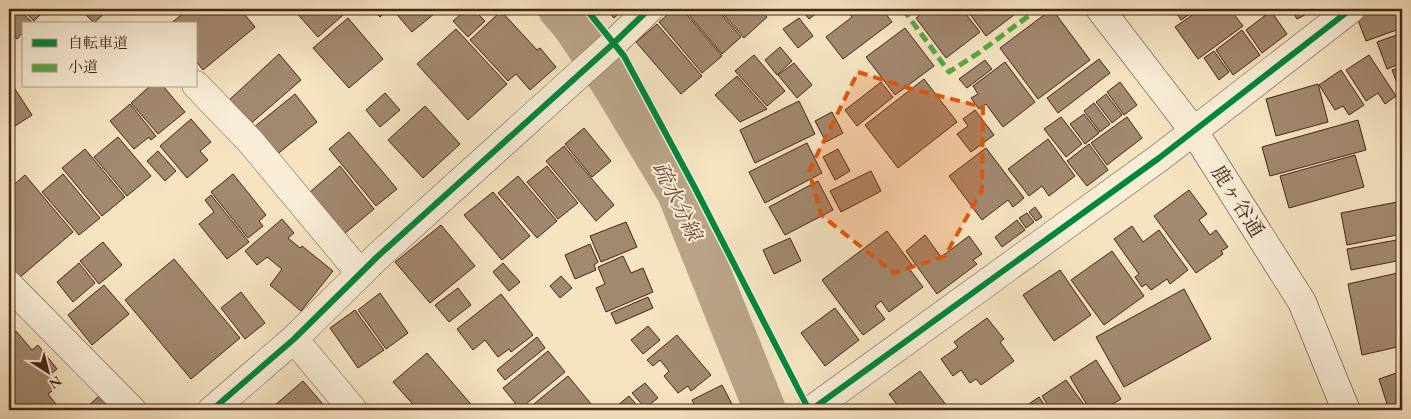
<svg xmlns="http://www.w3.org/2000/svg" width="1411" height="419" viewBox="0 0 1411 419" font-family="'EB Garamond','Noto Serif JP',serif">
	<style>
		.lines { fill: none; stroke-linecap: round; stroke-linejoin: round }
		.canal { stroke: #baa387; stroke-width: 42 }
		.building { fill: #a2886f; stroke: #472417 }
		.street-casing { stroke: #735442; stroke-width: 29 }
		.secondary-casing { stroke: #472417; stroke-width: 29 }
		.street { stroke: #f9edd7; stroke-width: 28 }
		.secondary { stroke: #f9edd7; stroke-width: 28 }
		.quiet { stroke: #56aa42; stroke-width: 5; stroke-dasharray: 10 5; stroke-linecap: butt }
		.cycleway-casing { stroke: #f9edd7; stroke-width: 9 }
		.cycleway { stroke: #00873e; stroke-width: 6 }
		.marked { fill: #e0560d; fill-opacity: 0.2; stroke: #e0560d; stroke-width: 4; stroke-dasharray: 10 6; stroke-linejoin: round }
		.labels { text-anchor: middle; stroke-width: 4; stroke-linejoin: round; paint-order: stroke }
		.street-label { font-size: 20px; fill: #472417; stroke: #f9edd7 }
		.water-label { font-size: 21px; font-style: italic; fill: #6a4a39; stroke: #f9edd7 }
	</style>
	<rect width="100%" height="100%" fill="#f6e4c1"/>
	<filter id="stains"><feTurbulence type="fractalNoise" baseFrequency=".004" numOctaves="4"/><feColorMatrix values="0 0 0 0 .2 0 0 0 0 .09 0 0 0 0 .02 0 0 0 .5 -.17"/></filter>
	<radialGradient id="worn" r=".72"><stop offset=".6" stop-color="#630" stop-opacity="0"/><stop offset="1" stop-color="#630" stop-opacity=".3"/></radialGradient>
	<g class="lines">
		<path class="canal" d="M559,9L572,24L610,80L678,193L765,410"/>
	</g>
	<g class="building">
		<path d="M9,9H18L32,22L31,24H24V31L17,39L9,31Z"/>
		<path d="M22,9H46L34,21Z"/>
		<path d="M80,9H109L94,23Z"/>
		<path d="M189,9H240L255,27L203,70L196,61V24H170Z"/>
		<path d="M293,9H350L318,37Z"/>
		<path d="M372,9H389L380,17Z"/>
		<path d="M395,9H440L412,32L393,10Z"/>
		<path d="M467,9H473L485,21L468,37L453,21Z"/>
		<path d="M606,9H624L614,18Z"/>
		<path d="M674,9H682L722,56L702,73L659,22Z"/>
		<path d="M684,9H717L741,37L722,54Z"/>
		<path d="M719,9H760L767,17L744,38Z"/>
		<path d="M801,9H822L809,19Z"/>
		<path d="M846,9H882L892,22L843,59L826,37L852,17Z"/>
		<path d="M914,9H962L980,32L946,58L916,18L919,16Z"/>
		<path d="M966,9H1022L986,36Z"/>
		<path d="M1052,9L1090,60L1038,99L1000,48Z"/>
		<path d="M1174,9H1197L1181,20Z"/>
		<path d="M1201,9H1230L1243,26L1198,59L1175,27Z"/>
		<path d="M1291,9H1316L1297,19Z"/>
		<path d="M1375,9H1402V28L1366,41L1356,15Z"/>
		<path d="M501,11L537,50L540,48L556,67L530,90L516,74L508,81L470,40Z"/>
		<path d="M1271,11L1287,34L1262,53L1246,30Z"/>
		<path d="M348,18L383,59L349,88L313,48Z"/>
		<path d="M799,18L813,36L798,48L783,29Z"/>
		<path d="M657,24L702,76L681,94L636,42Z"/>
		<path d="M905,28L934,66L895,95L866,57Z"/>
		<path d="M456,29L507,84L468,120L417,64Z"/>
		<path d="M1242,30L1260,55L1233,75L1216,50Z"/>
		<path d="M1402,33V63L1387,69L1377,42Z"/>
		<path d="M780,47L792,61L777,75L765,60Z"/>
		<path d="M1214,51L1229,72L1219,80L1204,58Z"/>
		<path d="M279,54L301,80L248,126L227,102Z"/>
		<path d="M754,55L785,91L767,106L735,71Z"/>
		<path d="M1369,55L1396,96L1385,104L1378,93L1366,101L1346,70Z"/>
		<path d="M1099,59L1110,73L1058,113L1047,98Z"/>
		<path d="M985,60L992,69L967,88L959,79Z"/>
		<path d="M1005,62L1035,102L1003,127L986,104L979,109L971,98L978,94L973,86Z"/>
		<path d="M794,63L812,85L797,98L778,75Z"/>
		<path d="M1402,67V96L1392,70Z"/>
		<path d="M1341,70L1364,105L1349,115L1343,106L1335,110L1319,85Z"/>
		<path d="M737,76L767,109L740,122L715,95Z"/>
		<path d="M924,79L957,122L898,168L865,125Z"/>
		<path d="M9,80L32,115L9,130Z"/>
		<path d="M881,82L893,97L857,126L845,110Z"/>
		<path d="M1120,82L1137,105L1124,115L1107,92Z"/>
		<path d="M1318,84L1328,122L1276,136L1266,99Z"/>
		<path d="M150,86H163L185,112L158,134L131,103Z"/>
		<path d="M385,93L400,110L380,127L366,110Z"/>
		<path d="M295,94L317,122L275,156L253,128Z"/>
		<path d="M1106,94L1122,115L1112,123L1096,102Z"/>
		<path d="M799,101L815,134L755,163L740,130Z"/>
		<path d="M1094,103L1110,124L1100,132L1084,111Z"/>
		<path d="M130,104L156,136L151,140L149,137L134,149L110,121Z"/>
		<path d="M425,106L460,144L423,178L388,140Z"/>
		<path d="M975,110L994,135L971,152L957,134L968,126L963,119Z"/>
		<path d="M832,112L843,133L826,142L815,121Z"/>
		<path d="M1084,114L1099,133L1085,144L1070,124Z"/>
		<path d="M1061,117L1082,144L1066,157L1044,129Z"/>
		<path d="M1127,117L1142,138L1107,165L1091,143Z"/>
		<path d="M191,119L211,142L200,151L208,160L187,178L160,146Z"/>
		<path d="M1358,120L1366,150L1270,176L1262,147Z"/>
		<path d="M584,128L611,161L592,177L565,144Z"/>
		<path d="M349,132L397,189L376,206L329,149Z"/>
		<path d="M118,137L151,176L127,196L94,157Z"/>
		<path d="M1048,139L1075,176L1049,196L1042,186L1029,196L1008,169Z"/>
		<path d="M807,143L822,173L765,203L749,172Z"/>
		<path d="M1089,144L1108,170L1087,186L1067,161Z"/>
		<path d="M564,146L614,205L596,221L546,161Z"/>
		<path d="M986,148L1024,198L1013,207L1008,200L982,220L949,176Z"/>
		<path d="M85,149L125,197L102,216L62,168Z"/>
		<path d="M838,149L850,171L835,180L823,157Z"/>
		<path d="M158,151L176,171L165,181L147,161Z"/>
		<path d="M1355,155L1364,187L1289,208L1280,176Z"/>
		<path d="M340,166L374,209L344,234L310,192Z"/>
		<path d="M547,166L578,203L558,219L527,182Z"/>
		<path d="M871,171L881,191L841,212L830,191Z"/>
		<path d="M63,174L100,218L79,235L42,192Z"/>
		<path d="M233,174L266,215L259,221L263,226L248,238L211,192Z"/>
		<path d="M25,175L73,232L12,284L9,280V189Z"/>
		<path d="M518,176L557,221L537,238L498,193Z"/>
		<path d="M818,181L833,210L785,235L769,207Z"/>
		<path d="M1189,190L1207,214L1199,220L1210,235L1216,230L1228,247L1221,251L1223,254L1196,273L1154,216Z"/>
		<path d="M493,192L530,236L502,260L464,215Z"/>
		<path d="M211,195L249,242L227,259L199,224L214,212L205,200Z"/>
		<path d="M1402,201V234L1347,245L1341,213Z"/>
		<path d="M1035,207L1042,217L1036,221L1029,212Z"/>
		<path d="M1027,213L1034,222L1026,228L1019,218Z"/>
		<path d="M282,219L294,233L288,238L300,248L302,246L333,271L301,311L270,285L282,269L267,257L257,265L245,251Z"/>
		<path d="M1017,220L1025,230L1002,247L995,237Z"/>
		<path d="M626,222L637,247L601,262L590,236Z"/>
		<path d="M441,225L475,266L430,303L395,262Z"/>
		<path d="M1132,226L1143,242L1159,230L1188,270L1170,284L1167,279L1151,290L1146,284L1142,287L1135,277L1139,274L1114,239Z"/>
		<path d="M887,231L912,265L908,267L923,287L889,312L881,301L875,306L885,319L863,335L822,280Z"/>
		<path d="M925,235L941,257L969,236L982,254L973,260L977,264L937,294L906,251Z"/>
		<path d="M790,238L801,261L774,274L763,250Z"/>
		<path d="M1402,239V260L1351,270L1347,249Z"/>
		<path d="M103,242L122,265L99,284L80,261Z"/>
		<path d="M590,244L598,262L594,265L596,270L575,279L565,255Z"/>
		<path d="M1112,251L1144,296L1104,325L1071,280Z"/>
		<path d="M623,256L631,273L643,268L653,292L606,312L596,288L605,284L598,267Z"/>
		<path d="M174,259L240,338L191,379L125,300Z"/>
		<path d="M79,263L95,283L73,302L57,282Z"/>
		<path d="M503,263L520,282L509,291L493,272Z"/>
		<path d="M1060,270L1091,315L1054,341L1023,295Z"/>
		<path d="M1402,272V346L1362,355L1348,284Z"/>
		<path d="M561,276L572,288L560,298L550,286Z"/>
		<path d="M104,285L129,314L92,345L68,315Z"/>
		<path d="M458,288L471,305L449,322L435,305Z"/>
		<path d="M1184,289L1211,339L1124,387L1096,337Z"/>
		<path d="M241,292L265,323L245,339L221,308Z"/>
		<path d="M380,293L408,333L386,349L358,310Z"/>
		<path d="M501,294L533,335L511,352L509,349L498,357L485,340L473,350L457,329Z"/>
		<path d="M648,297L653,308L616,324L611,313Z"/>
		<path d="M835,308L859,340L825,366L801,333Z"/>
		<path d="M355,310L384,350L358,368L330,328Z"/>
		<path d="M987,318L1004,339L1000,342L1014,361L981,385L976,379L970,383L961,370L953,376L941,359L958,347L954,342Z"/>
		<path d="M648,326L660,340L643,354L631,340Z"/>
		<path d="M16,331L32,350L38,345L57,369L51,374L60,385L48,394L59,408L56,410H9V337Z"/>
		<path d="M677,335L711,375L691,391L688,386L678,393L664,376L669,371L660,360L653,366L647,360Z"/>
		<path d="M537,337L545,348L505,380L497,370Z"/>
		<path d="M548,351L565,372L520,409L503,388Z"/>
		<path d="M427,353L475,409L476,410H418L393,382Z"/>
		<path d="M1096,360L1121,399L1103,410H1090L1070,377Z"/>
		<path d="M920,371L950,410H901L889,394Z"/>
		<path d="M1402,371V402L1388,407L1379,379Z"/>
		<path d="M568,376L596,410H531L529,408Z"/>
		<path d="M1066,380L1088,410H1051L1042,396Z"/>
		<path d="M303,381L328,410H278L274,406Z"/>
		<path d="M645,383L658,398L645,408L632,393Z"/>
		<path d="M722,385L735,410H697L692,400Z"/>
		<path d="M99,396L112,410H88L86,408Z"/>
		<path d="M629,396L641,410H612Z"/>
		<path d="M1039,397L1048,410H1020Z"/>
	</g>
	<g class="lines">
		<defs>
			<g id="street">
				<path d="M196,85L250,141L360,273"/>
				<path d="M9,285L132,410"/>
				<path d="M294,339L353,410"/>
				<path d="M212,410L294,339L377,257L614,43L649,9"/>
				<path d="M811,410L1159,158L1351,9"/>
			</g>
			<path id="secondary" d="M1100,9L1193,130L1302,302L1346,410"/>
		</defs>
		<use href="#street" class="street-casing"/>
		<use href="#secondary" class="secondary-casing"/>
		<use href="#street" class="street"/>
		<use href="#secondary" class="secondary"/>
		<path class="quiet" d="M903,9L949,72L977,54L1038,9"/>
		<defs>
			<g id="cycleway">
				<path d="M586,9L624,56L695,188L809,410"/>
				<path d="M212,410L294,339L377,257L614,43L649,9"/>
				<path d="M811,410L1159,158L1351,9"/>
			</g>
		</defs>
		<use href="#cycleway" class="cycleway-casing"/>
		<use href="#cycleway" class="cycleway"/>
	</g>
	<path class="marked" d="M858,72L912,89L983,107L982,190L945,256L894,273L821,215L809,171Z"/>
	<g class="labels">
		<g class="street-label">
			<text transform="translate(1238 201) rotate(58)" y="7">鹿ヶ谷通</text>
		</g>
		<g class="water-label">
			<text transform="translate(677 201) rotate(64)" y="7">疏水分線</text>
		</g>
	</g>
	<rect width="1411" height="419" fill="none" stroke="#f6e4c1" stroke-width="30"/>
	<rect x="10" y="10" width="1391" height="399" fill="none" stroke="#472417" stroke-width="2.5"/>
	<rect x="15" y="15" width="1381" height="389" fill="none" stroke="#472417"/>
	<rect x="22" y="22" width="175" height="65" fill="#f9edd7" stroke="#b29d8a"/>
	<rect x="32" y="39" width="25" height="8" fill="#00873e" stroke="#b29d8a"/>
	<text x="68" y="48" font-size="15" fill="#472417">自転車道</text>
	<rect x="32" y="64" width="25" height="8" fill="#56aa42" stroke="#b29d8a"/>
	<text x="68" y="72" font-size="15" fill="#472417">小道</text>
	<g transform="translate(48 372) rotate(144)" stroke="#f9edd7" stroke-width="4" paint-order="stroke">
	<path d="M0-4L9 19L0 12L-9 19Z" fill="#472417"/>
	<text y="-8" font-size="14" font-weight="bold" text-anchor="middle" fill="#472417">N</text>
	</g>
	<rect width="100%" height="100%" filter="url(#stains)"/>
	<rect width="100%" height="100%" fill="url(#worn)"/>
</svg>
